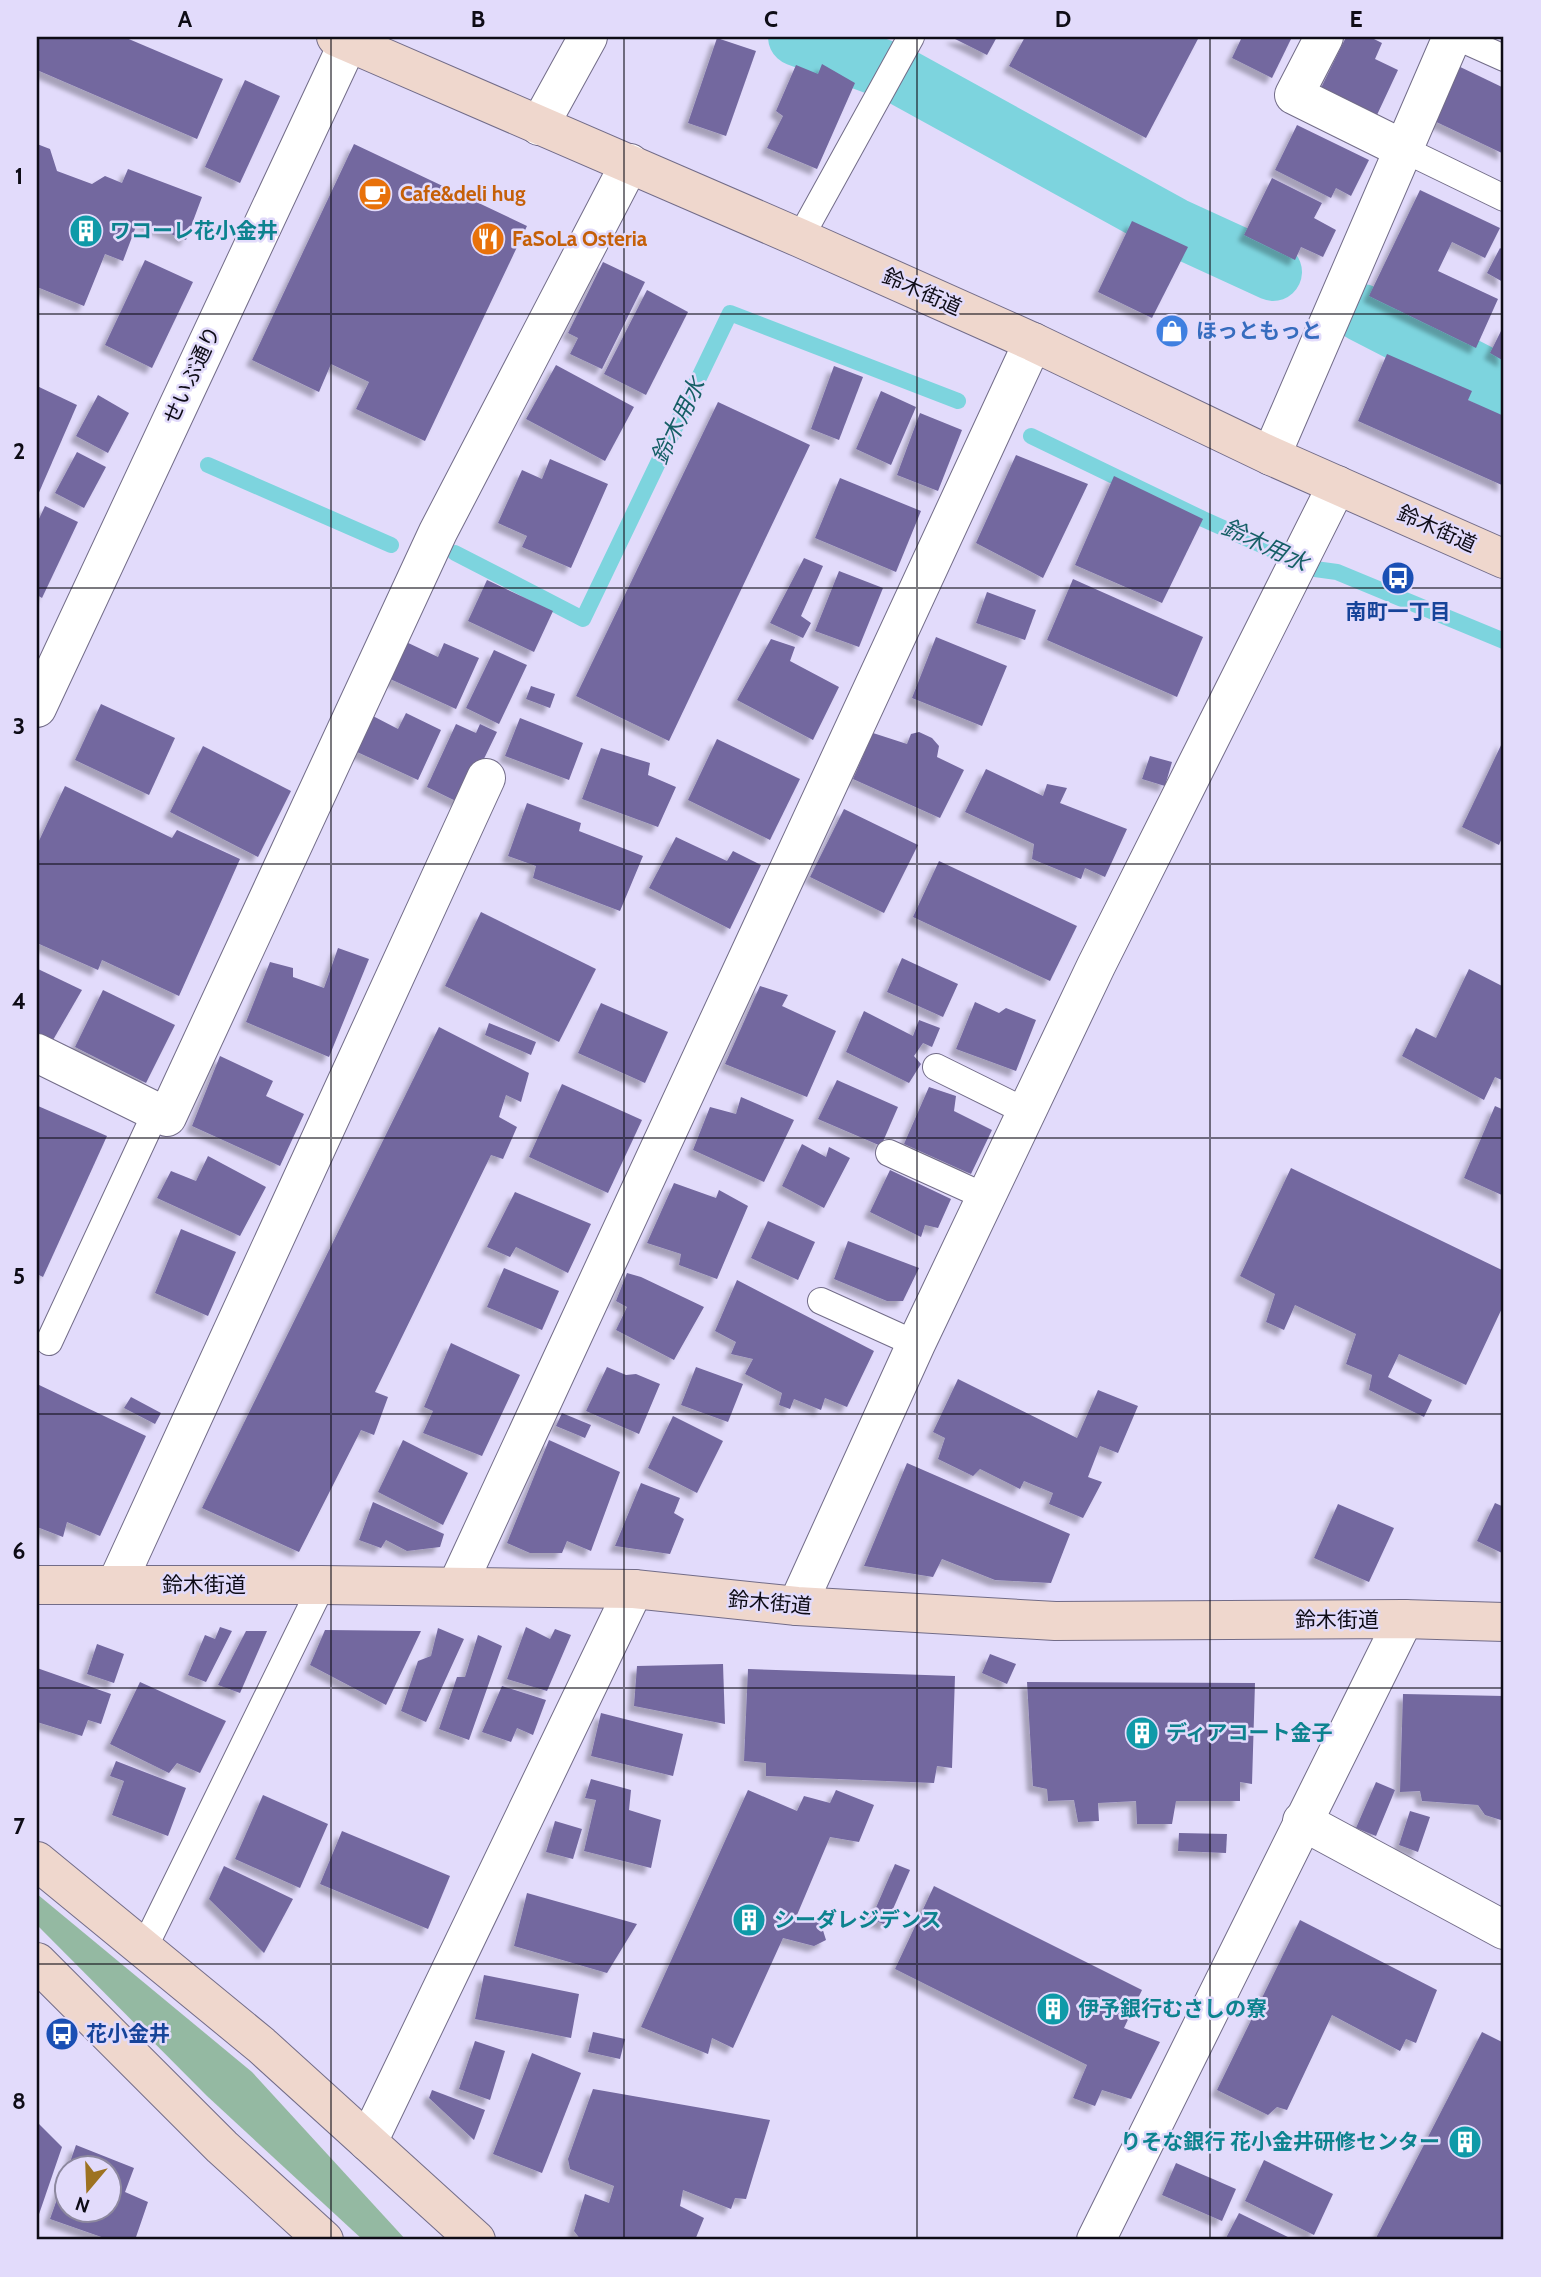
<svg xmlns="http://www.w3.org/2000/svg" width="1541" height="2277" viewBox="0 0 1541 2277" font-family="Cabin,'Noto Sans JP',sans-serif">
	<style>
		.green { fill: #94b9a2 }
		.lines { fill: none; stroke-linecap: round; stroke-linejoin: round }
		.stream { stroke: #7dd4de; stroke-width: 16 }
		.canal { stroke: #7dd4de; stroke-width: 58 }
		.building { fill: #73689f; filter: url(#shadow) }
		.lane-casing { stroke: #726c88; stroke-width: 28 }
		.street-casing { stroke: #726c88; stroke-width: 40 }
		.secondary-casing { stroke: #726c88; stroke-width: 40 }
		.lane { stroke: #fff; stroke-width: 26 }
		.street { stroke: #fff; stroke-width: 38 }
		.secondary { stroke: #efd7cd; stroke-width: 38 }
		.grid { fill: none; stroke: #0e0c16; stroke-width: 2; stroke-opacity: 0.55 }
		.labels { text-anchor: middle; stroke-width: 5; stroke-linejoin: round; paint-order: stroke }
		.food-label { font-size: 21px; font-weight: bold; fill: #c56008; stroke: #e2dbfb; text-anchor: start }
		.culture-label { font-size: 21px; font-weight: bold; fill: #0d838f; stroke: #e2dbfb; text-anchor: start }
		.street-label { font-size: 21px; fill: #0e0c16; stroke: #e2dbfb }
		.shop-label { font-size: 21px; font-weight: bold; fill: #366cbe; stroke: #e2dbfb; text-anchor: start }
		.transit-label { font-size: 21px; font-weight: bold; fill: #164399; stroke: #e2dbfb }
		.water-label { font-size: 23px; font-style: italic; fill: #165f66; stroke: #e2dbfb }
		.neatline { fill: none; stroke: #0e0c16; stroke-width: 2.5 }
		.grid-label { font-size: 23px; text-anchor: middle; font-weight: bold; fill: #0e0c16 }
	</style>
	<defs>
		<filter id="shadow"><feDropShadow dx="-6" dy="6" stdDeviation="2" flood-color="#0004"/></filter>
	</defs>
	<rect width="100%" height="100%" fill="#e2dbfb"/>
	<path class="green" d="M37,1894L252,2072L406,2240H363L207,2096L37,1925Z"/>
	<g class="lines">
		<g class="stream">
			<path d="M1031,436L1203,519L1315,569L1337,572L1504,641"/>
			<path d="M208,465L391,545"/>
			<path d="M455,553L583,619L730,313L958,401"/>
		</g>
		<g class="canal">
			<path d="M797,37L895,73L1173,226L1273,272"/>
			<path d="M1362,313L1504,386"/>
		</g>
	</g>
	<g class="building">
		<path d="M37,37H124L223,79L197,139L37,70Z"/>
		<path d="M951,37H997L987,55Z"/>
		<path d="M1025,37H1199L1146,138L1009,66Z"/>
		<path d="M1242,37H1292L1272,78L1232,58Z"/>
		<path d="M1346,37H1370L1382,43L1375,59L1398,70L1376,117L1320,90Z"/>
		<path d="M717,38L756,51L726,136L688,123Z"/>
		<path d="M822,64L855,83L817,169L767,148L783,116L776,111L796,65L818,74Z"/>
		<path d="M1454,64L1504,88V154L1428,118Z"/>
		<path d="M245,80L280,96L240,183L205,167Z"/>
		<path d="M1297,125L1369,160L1351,196L1336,188L1331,198L1275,170Z"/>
		<path d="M37,144L50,149L57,171L92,184L105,176L122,183L128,169L202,197L186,240L138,221L123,261L105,254L84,306L37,287Z"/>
		<path d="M354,144L527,226L425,441L356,409L369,382L331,364L319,392L252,360Z"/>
		<path d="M1272,178L1322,203L1314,218L1336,230L1323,257L1301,247L1295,260L1244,235Z"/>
		<path d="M1420,190L1500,228L1485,258L1452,242L1438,271L1498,299L1476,348L1369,296Z"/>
		<path d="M1132,221L1188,247L1152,318L1098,292Z"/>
		<path d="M1500,248L1504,251L1503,282L1487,273Z"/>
		<path d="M145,260L193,282L152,368L105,345Z"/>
		<path d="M603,262L645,282L602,369L570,354L578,338L568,333Z"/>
		<path d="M647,290L688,312L646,395L604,374Z"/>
		<path d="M1504,325V361L1490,353Z"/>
		<path d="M1387,354L1472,391L1468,400L1504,416V486L1358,421Z"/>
		<path d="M556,365L634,407L605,461L526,419Z"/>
		<path d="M834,366L863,377L839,440L811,429Z"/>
		<path d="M37,386L77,405L37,497Z"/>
		<path d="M881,391L916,407L891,465L856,449Z"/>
		<path d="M98,395L129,413L108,453L76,436Z"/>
		<path d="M718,402L810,445L669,741L576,696Z"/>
		<path d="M920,413L962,430L938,491L897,475Z"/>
		<path d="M77,452L106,467L84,508L55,493Z"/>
		<path d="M1016,455L1088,484L1043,578L976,543Z"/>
		<path d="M550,459L608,484L571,568L522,547L527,536L498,523L522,470L542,479Z"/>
		<path d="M1114,476L1203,519L1162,603L1075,565Z"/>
		<path d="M840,478L921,511L896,572L815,538Z"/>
		<path d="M45,506L78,522L42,598L37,595V523Z"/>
		<path d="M804,558L823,566L801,616L811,623L803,638L770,623Z"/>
		<path d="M839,571L883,588L859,647L815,631Z"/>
		<path d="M1073,579L1203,637L1177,697L1047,640Z"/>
		<path d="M487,580L553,611L534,652L468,621Z"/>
		<path d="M987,592L1036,610L1025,640L976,623Z"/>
		<path d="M936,637L1007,666L982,726L912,698Z"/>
		<path d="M771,639L795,647L790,661L839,687L813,740L737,700Z"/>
		<path d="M404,641L438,657L444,643L479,658L456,709L388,678Z"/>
		<path d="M494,650L527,665L499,724L466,708Z"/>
		<path d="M531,686L555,694L550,708L526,699Z"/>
		<path d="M101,704L175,738L149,795L75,760Z"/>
		<path d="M406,713L441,730L418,780L355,751L371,715L398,729Z"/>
		<path d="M520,718L583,743L569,780L505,756Z"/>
		<path d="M456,724L476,733L480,724L497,732L462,804L427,787Z"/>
		<path d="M919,732L932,738L939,746L937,757L964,770L940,818L853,779L873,733L907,744L911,734Z"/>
		<path d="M717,739L800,779L770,840L688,800Z"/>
		<path d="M1504,739V833L1499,845L1462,827Z"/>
		<path d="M203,746L291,791L258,857L170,812Z"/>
		<path d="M601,748L650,763L648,775L676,787L658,827L582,799Z"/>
		<path d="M1150,756L1172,762L1165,786L1142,779Z"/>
		<path d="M986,769L1043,796L1047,784L1067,788L1060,803L1127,829L1105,877L1085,868L1081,879L1032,859L1034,844L965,812Z"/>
		<path d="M65,786L172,838L177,830L240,859L179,996L102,960L98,970L37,943V845Z"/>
		<path d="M527,803L581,823L579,831L643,856L620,911L533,878L536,866L508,856Z"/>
		<path d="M844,809L918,845L884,913L810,877Z"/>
		<path d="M676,837L727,861L733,851L761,865L730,929L649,888Z"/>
		<path d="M939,861L1077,926L1050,981L913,917Z"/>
		<path d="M481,912L596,969L559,1042L445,986Z"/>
		<path d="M338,948L369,959L329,1057L246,1022L270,962L293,968V977L324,988Z"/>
		<path d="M902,958L958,984L943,1017L887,992Z"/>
		<path d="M38,969L82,990L53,1040L37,1032Z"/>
		<path d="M1469,969L1504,987V1081L1495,1077L1484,1100L1402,1056L1416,1028L1436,1038Z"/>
		<path d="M760,986L788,995L782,1006L836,1031L807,1097L725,1064Z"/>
		<path d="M103,990L175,1025L146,1083L75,1047Z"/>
		<path d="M975,1002L999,1013L1006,1008L1036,1020L1016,1071L956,1049Z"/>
		<path d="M601,1003L668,1032L645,1083L578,1053Z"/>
		<path d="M864,1011L913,1036L919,1020L940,1028L932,1047L923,1043L914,1056L921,1064L909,1083L846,1052Z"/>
		<path d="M489,1023L536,1042L531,1055L485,1035Z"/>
		<path d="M439,1027L529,1073L521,1102L506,1095L499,1117L517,1127L503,1159L491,1155L375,1392L388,1397L374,1435L361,1430L299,1552L202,1508Z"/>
		<path d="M220,1056L273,1081L266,1096L304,1114L280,1166L192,1126Z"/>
		<path d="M837,1080L898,1107L881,1146L818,1119Z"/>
		<path d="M562,1084L642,1120L608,1193L529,1157Z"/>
		<path d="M929,1087L956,1096L954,1111L992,1130L971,1174L904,1144Z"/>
		<path d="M741,1097L794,1120L764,1182L693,1150L710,1107L736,1114Z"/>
		<path d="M38,1106L107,1136L43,1277L37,1274Z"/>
		<path d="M1495,1106L1504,1110V1196L1464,1178Z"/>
		<path d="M802,1144L826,1157L829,1147L850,1158L824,1208L782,1186Z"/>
		<path d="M208,1156L266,1187L240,1236L157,1198L171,1171L196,1181Z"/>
		<path d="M1291,1168L1504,1271V1304L1466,1385L1399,1354L1388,1377L1432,1400L1424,1417L1369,1390L1372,1375L1346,1364L1356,1334L1295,1305L1284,1330L1266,1322L1275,1294L1240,1276Z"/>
		<path d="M890,1170L951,1199L938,1228L925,1225L921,1237L870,1212Z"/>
		<path d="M674,1183L716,1198L719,1190L748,1206L717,1279L679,1265L681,1254L647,1243Z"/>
		<path d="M515,1192L591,1224L568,1273L516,1247L510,1257L487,1247Z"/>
		<path d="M768,1221L815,1242L798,1280L751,1258Z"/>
		<path d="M181,1229L236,1252L208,1316L155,1293Z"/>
		<path d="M848,1241L919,1268L903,1301H887L834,1279Z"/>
		<path d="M504,1268L559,1291L542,1330L487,1307Z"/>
		<path d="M627,1273L641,1277L704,1307L674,1360L616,1330L627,1307L616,1301Z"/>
		<path d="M737,1280L874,1351L847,1407L825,1398L821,1410L794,1399L790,1409L779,1405L782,1393L745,1374L753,1359L731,1354L736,1342L715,1331Z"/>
		<path d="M451,1343L520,1375L482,1456L423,1433L433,1411L424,1407Z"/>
		<path d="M607,1367L626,1375L636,1374L660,1384L639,1434L586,1411Z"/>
		<path d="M696,1367L743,1384L728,1422L681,1405Z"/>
		<path d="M958,1379L1077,1438L1098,1390L1138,1406L1118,1453L1100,1446L1088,1477L1102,1482L1083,1518L1049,1504L1053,1493L1024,1481L1020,1489L980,1469L973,1476L938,1459L945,1438L933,1432Z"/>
		<path d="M37,1384L146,1436L100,1536L67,1522L63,1537L37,1527Z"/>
		<path d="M131,1397L161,1413L155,1424L124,1408Z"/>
		<path d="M562,1413L591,1425L585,1438L556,1426Z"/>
		<path d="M673,1416L723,1441L697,1493L648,1468Z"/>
		<path d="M403,1440L468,1473L443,1525L378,1492Z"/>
		<path d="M549,1440L620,1472L591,1551L567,1541L562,1553H530L507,1543Z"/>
		<path d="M907,1463L1070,1534L1051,1583L995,1580L942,1559L933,1577L864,1566Z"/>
		<path d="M641,1483L680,1498L674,1513L684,1519L670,1554L615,1546Z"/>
		<path d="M373,1502L444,1534L440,1547L407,1551L386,1540L381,1548L359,1540Z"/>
		<path d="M1495,1503L1504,1507V1554L1477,1541Z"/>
		<path d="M1338,1504L1394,1528L1369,1582L1314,1558Z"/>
		<path d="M220,1627L232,1631L206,1682L188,1675L205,1635L215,1639Z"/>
		<path d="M526,1627L550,1639L555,1629L571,1635L547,1691L507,1679Z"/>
		<path d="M438,1628L464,1639L426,1722L401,1711L418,1661L431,1656Z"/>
		<path d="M325,1630L421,1631L386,1705L310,1665Z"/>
		<path d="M246,1631H267L240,1693L218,1685Z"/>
		<path d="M478,1635L502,1646L469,1740L439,1729L457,1677H465Z"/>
		<path d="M97,1644L124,1654L114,1683L87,1674Z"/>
		<path d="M990,1654L1016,1664L1007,1684L982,1673Z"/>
		<path d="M723,1664L725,1724L634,1706L637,1666Z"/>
		<path d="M37,1668L111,1694L101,1724L88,1720L82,1736L37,1722Z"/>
		<path d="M748,1669L955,1676L952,1768L937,1766L934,1783L766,1776V1763L744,1761Z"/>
		<path d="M140,1682L226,1721L200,1773L177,1763L169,1773L110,1744Z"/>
		<path d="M1027,1682L1255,1683L1252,1784L1240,1782V1801H1176L1172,1824H1137L1136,1801L1098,1803L1099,1821L1078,1822L1074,1800L1048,1801L1047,1789L1033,1786Z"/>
		<path d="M502,1686L546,1700L533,1735L517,1728L511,1742L482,1732Z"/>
		<path d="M1403,1694L1504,1696V1821L1485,1815L1478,1805L1422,1801L1420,1791L1400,1792Z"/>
		<path d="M601,1713L683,1734L673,1776L591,1756Z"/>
		<path d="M116,1761L186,1788L168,1836L112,1815L124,1781L110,1776Z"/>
		<path d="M591,1779L631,1790L629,1810L661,1820L651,1868L584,1851L596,1800L585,1798Z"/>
		<path d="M1376,1782L1395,1790L1376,1836L1356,1828Z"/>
		<path d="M748,1790L797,1811L804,1796L830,1803L836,1790L874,1805L859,1842L830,1837L797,1915L821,1924L826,1940L814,1946L783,1938L733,2048L712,2038L708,2054L641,2027Z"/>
		<path d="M263,1795L328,1824L300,1888L235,1859Z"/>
		<path d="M1410,1811L1430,1817L1418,1852L1399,1845Z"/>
		<path d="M555,1821L582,1829L573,1859L546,1852Z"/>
		<path d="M342,1831L450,1876L428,1929L320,1884Z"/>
		<path d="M1179,1833L1227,1834L1226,1853L1178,1851Z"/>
		<path d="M895,1864L910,1870L886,1925L871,1919Z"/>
		<path d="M224,1866L293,1899L264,1953L209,1899Z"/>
		<path d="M934,1886L1142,1990L1124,2028L1160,2042L1131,2099L1102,2090L1095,2106L1073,2098L1087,2065L895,1969Z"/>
		<path d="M527,1893L637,1924L607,1973L514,1946Z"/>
		<path d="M1300,1920L1437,1990L1416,2043L1406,2039L1400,2051L1332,2015L1287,2110L1277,2107L1268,2115L1217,2090Z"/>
		<path d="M484,1975L579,1994L571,2038L475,2019Z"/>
		<path d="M593,2032L625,2039L620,2059L588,2052Z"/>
		<path d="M1482,2032L1504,2043V2240H1375Z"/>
		<path d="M475,2041L505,2051L490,2100L459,2089Z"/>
		<path d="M532,2053L581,2073L542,2173L493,2154Z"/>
		<path d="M593,2089L770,2120L746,2199L735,2198L731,2209L683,2190L680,2206L704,2218L695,2240H581L574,2231L585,2194L609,2203L614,2186L570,2169L568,2159Z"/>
		<path d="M432,2090L485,2110L474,2140L429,2098Z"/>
		<path d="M37,2122L62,2147L37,2220Z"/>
		<path d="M76,2145L134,2168L125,2192L148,2202L135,2240H110L50,2219L66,2174V2210H108V2168H68Z"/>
		<path d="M1264,2160L1333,2194L1314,2235L1245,2201Z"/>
		<path d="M1176,2163L1236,2189L1222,2221L1162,2195Z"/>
		<path d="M1239,2213L1294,2240H1225Z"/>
	</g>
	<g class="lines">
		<defs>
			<g id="lane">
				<path d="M1457,37L1504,58"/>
				<path d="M1403,149L1504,198"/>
				<path d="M800,238L911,37"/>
				<path d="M936,1067L1027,1112"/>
				<path d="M889,1153L986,1197"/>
				<path d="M821,1301L916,1344"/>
				<path d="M49,1342L156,1112"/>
				<path d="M144,1948L322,1585"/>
			</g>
			<g id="street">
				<path d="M1324,37L1294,95L1403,149"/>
				<path d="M539,126L588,37"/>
				<path d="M1271,456L1452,37"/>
				<path d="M37,708L348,43"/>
				<path d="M37,1053L167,1117L438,532L630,163"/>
				<path d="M116,1585L486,778"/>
				<path d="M457,1586L1033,342"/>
				<path d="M797,1606L916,1344L1096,966L1337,485"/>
				<path d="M1302,1821L1504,1930"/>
				<path d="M368,2142L634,1589"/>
				<path d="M1096,2240L1404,1619"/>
			</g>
			<g id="secondary">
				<path d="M336,37L800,238L1033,342L1271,456L1504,559"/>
				<path d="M37,1585H322L634,1589L797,1606L1055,1621L1404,1619L1504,1622"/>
				<path d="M37,1861L261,2045L476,2240"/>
				<path d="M37,1962L222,2147L324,2240"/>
			</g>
		</defs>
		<use href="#lane" class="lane-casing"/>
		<use href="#street" class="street-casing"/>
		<use href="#secondary" class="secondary-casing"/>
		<use href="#lane" class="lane"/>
		<use href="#street" class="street"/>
		<use href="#secondary" class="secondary"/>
	</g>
	<path class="grid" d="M331,37V2240M624,37V2240M917,37V2240M1210,37V2240M37,314H1504M37,588H1504M37,864H1504M37,1138H1504M37,1414H1504M37,1688H1504M37,1964H1504"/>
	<defs>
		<symbol id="cafe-disc" viewBox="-11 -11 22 22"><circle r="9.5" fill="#e8710a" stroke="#e2dbfb"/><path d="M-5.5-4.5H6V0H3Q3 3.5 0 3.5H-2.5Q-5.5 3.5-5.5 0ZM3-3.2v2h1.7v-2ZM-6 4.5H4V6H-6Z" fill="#fff"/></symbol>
		<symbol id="building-disc" viewBox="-11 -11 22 22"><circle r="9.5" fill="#0f9aa8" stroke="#e2dbfb"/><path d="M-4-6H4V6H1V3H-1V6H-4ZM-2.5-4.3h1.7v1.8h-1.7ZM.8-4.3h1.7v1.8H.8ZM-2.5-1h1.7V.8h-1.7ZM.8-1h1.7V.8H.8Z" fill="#fff"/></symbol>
		<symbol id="restaurant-disc" viewBox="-11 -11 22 22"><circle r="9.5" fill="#e8710a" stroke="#e2dbfb"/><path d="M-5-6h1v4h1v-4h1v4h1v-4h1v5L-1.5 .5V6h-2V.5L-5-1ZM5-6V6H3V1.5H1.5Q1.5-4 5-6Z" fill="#fff"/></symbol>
		<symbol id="shop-disc" viewBox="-11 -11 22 22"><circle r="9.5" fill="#3f7fe0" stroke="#e2dbfb"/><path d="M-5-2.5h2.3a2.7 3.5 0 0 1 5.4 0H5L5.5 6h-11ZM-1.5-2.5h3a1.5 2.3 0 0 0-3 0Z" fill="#fff"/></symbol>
		<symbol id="bus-disc" viewBox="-11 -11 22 22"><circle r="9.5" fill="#1a4fb4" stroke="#e2dbfb"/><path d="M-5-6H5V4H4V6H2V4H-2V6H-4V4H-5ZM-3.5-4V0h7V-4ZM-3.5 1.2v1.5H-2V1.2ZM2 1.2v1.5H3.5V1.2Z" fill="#fff"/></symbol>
	</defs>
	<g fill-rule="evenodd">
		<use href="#cafe-disc" x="356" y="175" width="38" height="38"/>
		<use href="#building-disc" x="67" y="212" width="38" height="38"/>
		<use href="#restaurant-disc" x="469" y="220" width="38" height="38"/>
		<use href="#shop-disc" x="1153" y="312" width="38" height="38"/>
		<use href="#bus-disc" x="1379" y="559" width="38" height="38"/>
		<use href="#building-disc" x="1123" y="1714" width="38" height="38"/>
		<use href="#building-disc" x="730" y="1901" width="38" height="38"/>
		<use href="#building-disc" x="1034" y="1990" width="38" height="38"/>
		<use href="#bus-disc" x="43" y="2015" width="38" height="38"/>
		<use href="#building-disc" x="1446" y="2123" width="38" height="38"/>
	</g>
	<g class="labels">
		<g class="food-label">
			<text x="400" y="201">Cafe&amp;deli hug</text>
			<text x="512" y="246">FaSoLa Osteria</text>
		</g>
		<g class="culture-label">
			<text x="110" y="238">ワコーレ花小金井</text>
			<text x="1166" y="1740">ディアコート金子</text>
			<text x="774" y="1927">シーダレジデンス</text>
			<text x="1078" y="2016">伊予銀行むさしの寮</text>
			<text x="1440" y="2149" text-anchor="end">りそな銀行 花小金井研修センター</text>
		</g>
		<g class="street-label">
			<text transform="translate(922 292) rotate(24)" y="7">鈴木街道</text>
			<text transform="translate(192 375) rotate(-65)" y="7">せいぶ通り</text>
			<text transform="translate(1437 529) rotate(24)" y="7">鈴木街道</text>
			<text x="204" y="1592">鈴木街道</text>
			<text transform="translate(770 1603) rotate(5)" y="7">鈴木街道</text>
			<text x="1337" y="1627">鈴木街道</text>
		</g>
		<g class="shop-label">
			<text x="1196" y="338">ほっともっと</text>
		</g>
		<g class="transit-label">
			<text x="1398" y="619">南町一丁目</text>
			<text x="86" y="2041" text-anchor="start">花小金井</text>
		</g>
		<g class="water-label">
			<text transform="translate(678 421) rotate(-64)" y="8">鈴木用水</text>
			<text transform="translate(1265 545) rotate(25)" y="8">鈴木用水</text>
		</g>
	</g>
	<rect width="1541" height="2277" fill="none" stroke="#e2dbfb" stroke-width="77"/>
	<g transform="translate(88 2189) rotate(199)"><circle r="33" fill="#e2dbfb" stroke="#8d889f" stroke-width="2"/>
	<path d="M0-5L12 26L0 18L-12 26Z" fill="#9d7221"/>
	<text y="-10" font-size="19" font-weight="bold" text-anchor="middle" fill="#0e0c16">N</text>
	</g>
	<rect x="38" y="38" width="1464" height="2200" class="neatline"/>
	<g class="grid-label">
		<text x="185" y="27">A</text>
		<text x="478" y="27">B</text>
		<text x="771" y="27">C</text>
		<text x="1063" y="27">D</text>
		<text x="1356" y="27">E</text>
		<text x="19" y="184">1</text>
		<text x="19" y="459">2</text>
		<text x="19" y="734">3</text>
		<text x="19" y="1009">4</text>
		<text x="19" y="1284">5</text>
		<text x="19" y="1559">6</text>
		<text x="19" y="1834">7</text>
		<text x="19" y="2109">8</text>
	</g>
</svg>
